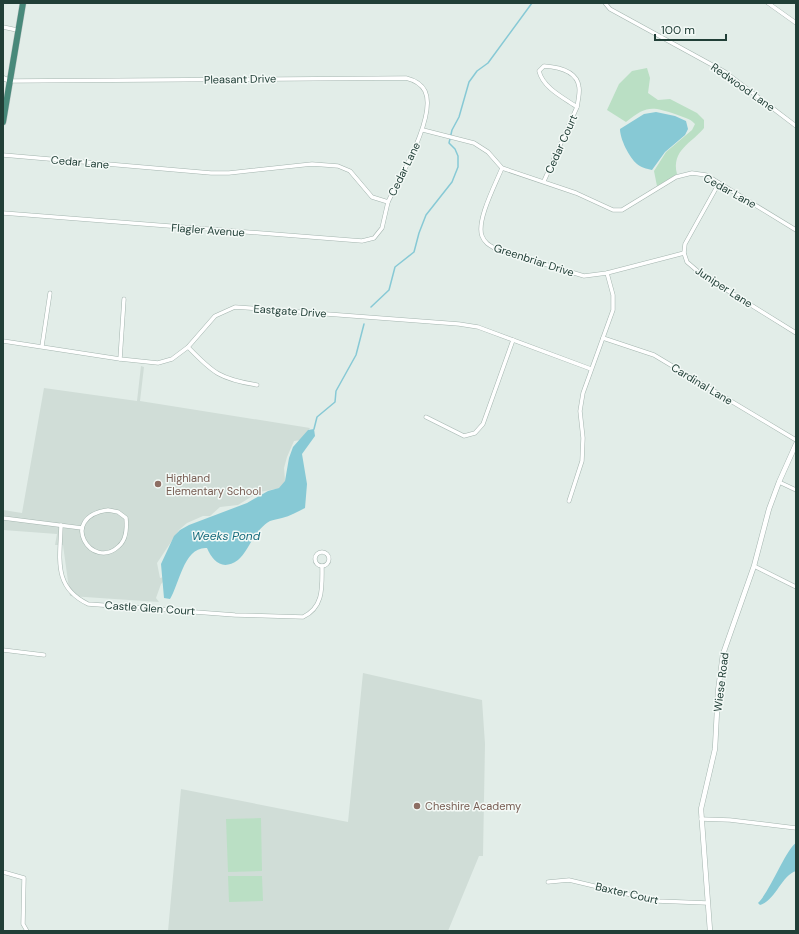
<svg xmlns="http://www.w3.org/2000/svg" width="799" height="934" viewBox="0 0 799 934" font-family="'DM Sans',sans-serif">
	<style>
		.built { fill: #d0ddd7 }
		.green { fill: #badfc4 }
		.water { fill: #87c9d5 }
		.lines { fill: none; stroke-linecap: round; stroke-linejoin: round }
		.stream { stroke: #87c9d5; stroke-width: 1.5 }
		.minor-casing { stroke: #a4b5af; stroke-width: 4.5 }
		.tertiary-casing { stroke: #a4b5af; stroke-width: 5.5 }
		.trunk-casing { stroke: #c1c9c7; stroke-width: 7 }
		.minor { stroke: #fff; stroke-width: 3.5 }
		.tertiary { stroke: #fff; stroke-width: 4.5 }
		.trunk { stroke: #48897a; stroke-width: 6 }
		.education-dot { fill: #8d6e63; stroke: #f3f9f6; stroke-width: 1.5 }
		.labels { text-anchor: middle; stroke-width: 3; stroke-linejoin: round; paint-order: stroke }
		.street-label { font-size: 11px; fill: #213f37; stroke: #f3f9f6 }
		.education-label { font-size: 11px; fill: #785e54; stroke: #f3f9f6; text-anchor: start }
		.water-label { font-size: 12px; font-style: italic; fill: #186d7e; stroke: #f3f9f6 }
	</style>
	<rect width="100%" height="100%" fill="#e2ede8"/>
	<g class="built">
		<path d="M141,366L144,367L140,401L310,428L301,440L294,441L287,457L284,468L285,480L287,487L259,492L238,505L220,507L210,516H203L187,523L179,530L157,563L160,578L170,575L161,584L156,598L159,602L70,596L63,545H55L57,534L3,530V510L22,513L44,388L137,401Z"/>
		<path d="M363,673L482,700L485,744L483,856H479L448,931H168L181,789L348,822Z"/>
	</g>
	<g class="green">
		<path d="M647,68L650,78L648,93L658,100L670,99L697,113L704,120V128C692,143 671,150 677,174L657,186L654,171L666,152L692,130L695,124C690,118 682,117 675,114C651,106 646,106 626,122L607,110L619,84L632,71Z"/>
		<path d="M261,818L262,871L228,872L226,819Z"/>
		<path d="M228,876H262L263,901L229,902Z"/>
	</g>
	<g class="water">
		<path d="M656,112L675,116L686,121L688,129L685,135L665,152L652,170C647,169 640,167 637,164C629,157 620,139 620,129L644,114Z"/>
		<path d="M314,429L315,436L302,454L307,484L305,508C297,512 290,516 282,518C278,519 273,520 270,521C254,530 248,552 238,560C223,571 213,562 207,548C184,546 179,585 170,599L164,598L161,564L174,536L180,530L189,525L247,503L268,491L279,488L285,481L289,458L293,447L308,430Z"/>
		<path d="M796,843V871C781,876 776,900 760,905L758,903C771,890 786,849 796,843Z"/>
	</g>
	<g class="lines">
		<g class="stream">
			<path d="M371,307L389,290L395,267L414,252L419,233L426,215L452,182L458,167V156L455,149L449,143L452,130L459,117L469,82L477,71L488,63L532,3"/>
			<path d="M314,429L317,417L335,402L336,391L356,355L364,324"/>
		</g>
		<defs>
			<g id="minor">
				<path d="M605,3L610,9L725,72L796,126"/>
				<path d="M768,3L796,23"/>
				<path d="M3,27L17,30"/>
				<path d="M544,66C558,67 577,71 579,87C580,93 578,101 577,107C564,98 543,88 539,71Z"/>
				<path d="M423,130L474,143L488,152L502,168L576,193L613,210H622L676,177L692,173L706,175L796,230"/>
				<path d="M3,155L211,173H229L312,164L338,166L350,171L372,197L388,202C399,179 437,116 425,91C421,83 414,80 406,78L10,81"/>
				<path d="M502,168C496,183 476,221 482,236C485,244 491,246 498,250L584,276L607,273L684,253"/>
				<path d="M544,181L577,107"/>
				<path d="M719,183L685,244L684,253L687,262L701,274L796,333"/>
				<path d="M3,213L362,241L374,238L382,228L388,202"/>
				<path d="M603,338L654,355L796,440"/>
				<path d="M3,341L120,359L158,363L172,359L188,347L215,316L235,307L459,324L478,327L591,369"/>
				<path d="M42,346L50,293"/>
				<path d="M188,347C213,373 220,379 257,385"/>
				<path d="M120,359L124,299"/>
				<path d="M426,417L464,436L475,433L483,424L513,340"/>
				<path d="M779,482L796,490"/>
				<path d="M569,501L582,461L583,438L580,411L583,393L613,310V295L607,273"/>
				<path d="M108,510L118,512L126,518C127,528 127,539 119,546C92,572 57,517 108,510Z"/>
				<path d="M3,518L82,528"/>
				<path d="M61,525C60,560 53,587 88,604L235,615L303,617C324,607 322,587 322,566"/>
				<circle cx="322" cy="559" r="7"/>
				<path d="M754,566L796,587"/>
				<path d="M3,650L44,655"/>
				<path d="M701,819L730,820L796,828"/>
				<path d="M3,872L24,878L23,924L27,931"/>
				<path d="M548,882L569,880L657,901L707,903"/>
			</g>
			<g id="tertiary">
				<path d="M3,78L10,81"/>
				<path d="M710,931L701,809L715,749L718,691L723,654L754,566L769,509L779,482L796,444"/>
			</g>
			<path id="trunk" d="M3,122L23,3"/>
		</defs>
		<use href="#minor" class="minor-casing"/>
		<use href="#tertiary" class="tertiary-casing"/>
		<use href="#trunk" class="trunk-casing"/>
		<use href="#minor" class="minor"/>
		<use href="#tertiary" class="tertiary"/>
		<use href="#trunk" class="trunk"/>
	</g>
	<g class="education-dot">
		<circle cx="158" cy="484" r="4"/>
		<circle cx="417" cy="806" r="4"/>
	</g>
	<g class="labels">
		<g class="street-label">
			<text transform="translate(240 79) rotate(-1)" y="4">Pleasant Drive</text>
			<text transform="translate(743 87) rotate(35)" y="4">Redwood Lane</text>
			<text transform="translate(561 144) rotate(-66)" y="4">Cedar Court</text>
			<text transform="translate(80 162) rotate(5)" y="4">Cedar Lane</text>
			<text transform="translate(404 169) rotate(-64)" y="4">Cedar Lane</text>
			<text transform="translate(730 191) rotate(29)" y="4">Cedar Lane</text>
			<text transform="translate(208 230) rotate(4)" y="4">Flagler Avenue</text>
			<text transform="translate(534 260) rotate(18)" y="4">Greenbriar Drive</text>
			<text transform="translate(724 287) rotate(33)" y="4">Juniper Lane</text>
			<text transform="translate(290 311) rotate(4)" y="4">Eastgate Drive</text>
			<text transform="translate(702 384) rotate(31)" y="4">Cardinal Lane</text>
			<text transform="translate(150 608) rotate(4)" y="4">Castle Glen Court</text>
			<text transform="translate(721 682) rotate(-83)" y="4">Wiese Road</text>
			<text transform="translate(627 893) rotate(13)" y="4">Baxter Court</text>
		</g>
		<g class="education-label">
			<text x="166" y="482">Highland<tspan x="166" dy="13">Elementary School</tspan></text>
			<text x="425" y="810">Cheshire Academy</text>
		</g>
		<g class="water-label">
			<text x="226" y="540">Weeks Pond</text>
		</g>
	</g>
	<rect width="799" height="934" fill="none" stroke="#213f37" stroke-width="8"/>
	<path d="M655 34v6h71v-6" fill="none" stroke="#213f37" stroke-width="2"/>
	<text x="661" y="34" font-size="12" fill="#213f37" stroke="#f3f9f6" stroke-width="3" paint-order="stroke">100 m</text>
</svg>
